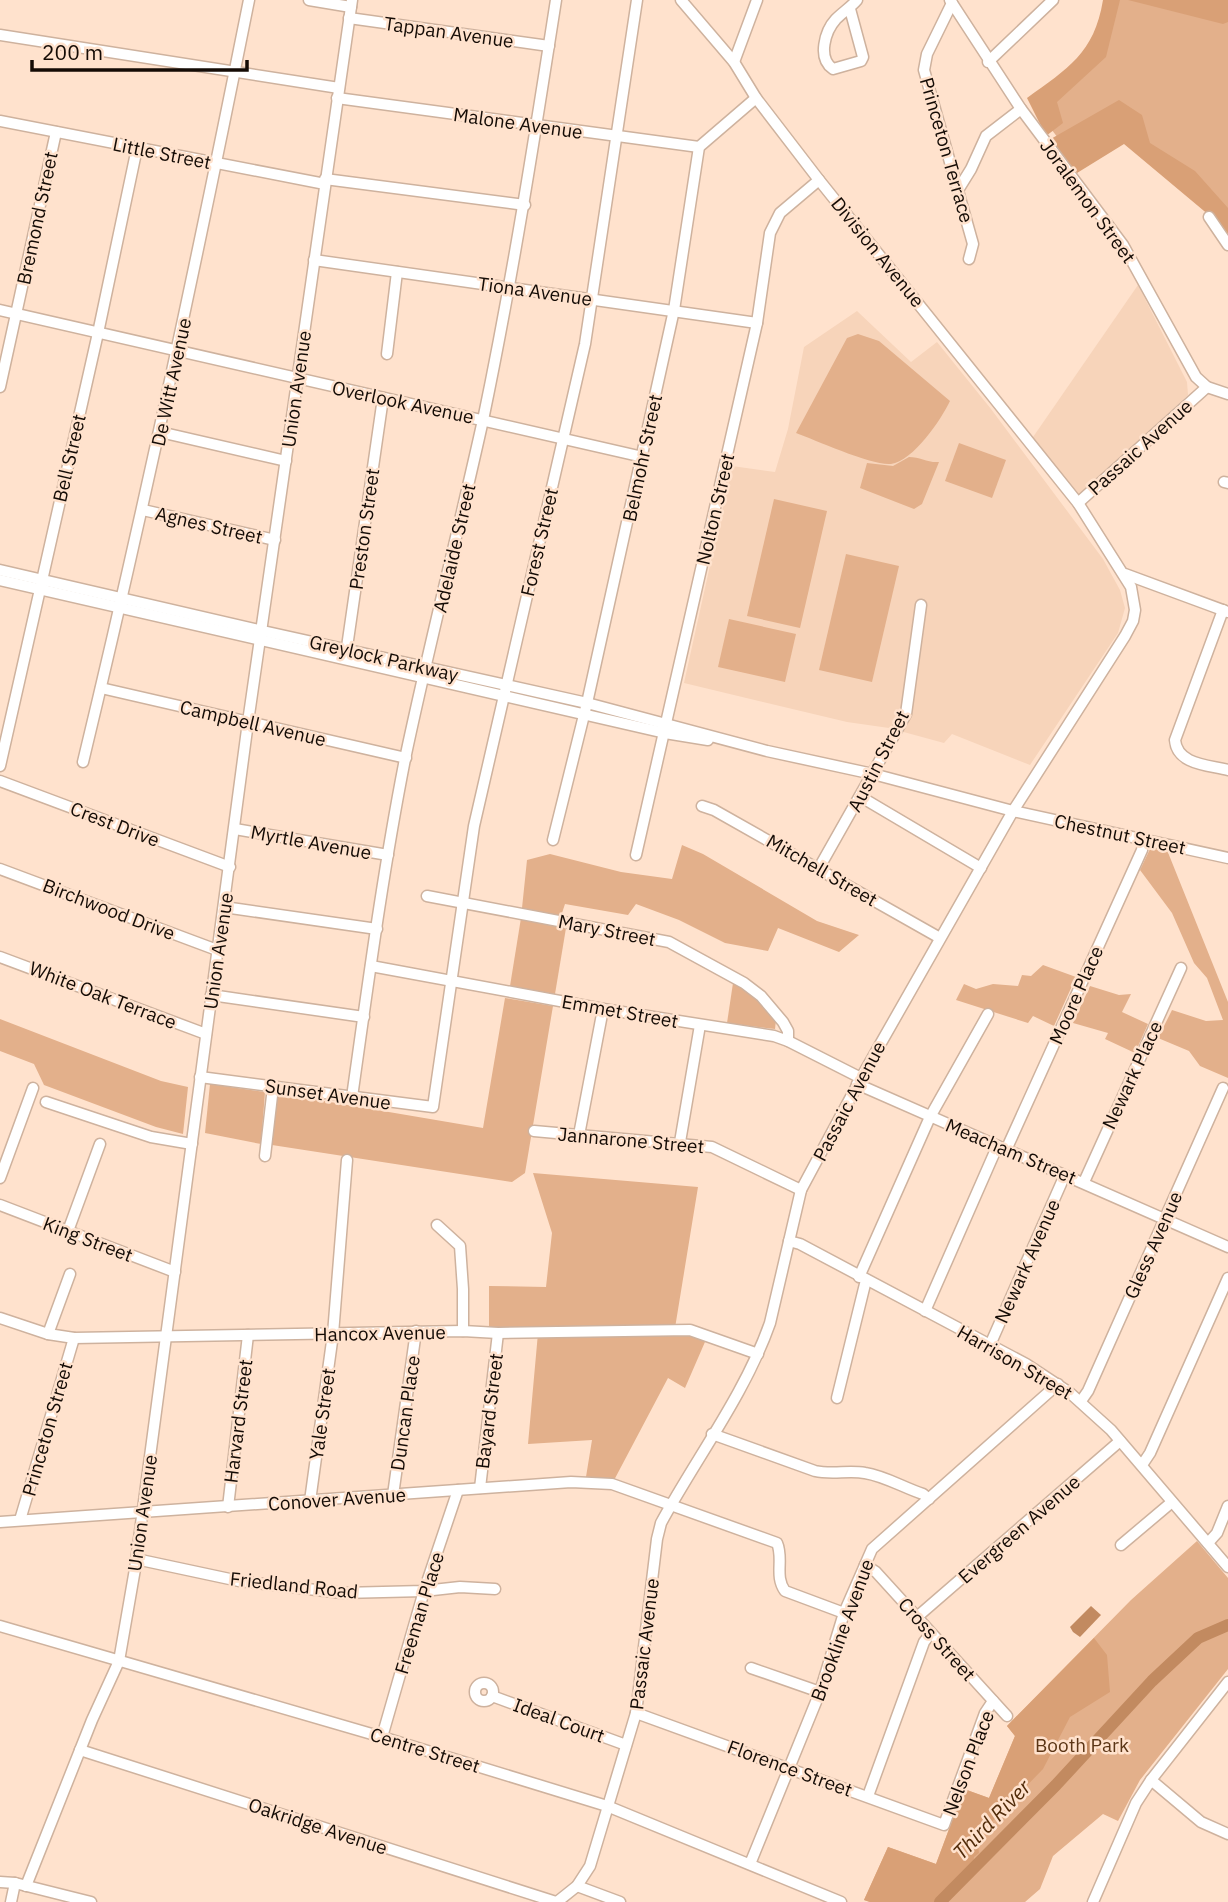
<svg xmlns="http://www.w3.org/2000/svg" width="1228" height="1902" viewBox="0 0 1228 1902" font-family="'IBM Plex Sans',sans-serif">
	<style>
		.built { fill: #f7d4ba }
		.green { fill: #e3b08b }
		.forest { fill: #d9a076 }
		.water { fill: #c28a60 }
		.lines { fill: none; stroke-linecap: round; stroke-linejoin: round }
		.river { stroke: #c28a60; stroke-width: 12 }
		.minor-casing { stroke: #ceb29e; stroke-width: 13 }
		.minor { stroke: #fff; stroke-width: 10 }
		.labels { text-anchor: middle; stroke-width: 5; stroke-linejoin: round; paint-order: stroke }
		.street-label { font-size: 19px; fill: #140b05; stroke: #ffe2cd }
		.park-label { font-size: 19px; fill: #5b3515; stroke: #ffe2cd }
		.water-label { font-size: 21px; font-style: italic; fill: #512b09; stroke: #ffe2cd }
	</style>
	<rect width="100%" height="100%" fill="#ffe2cd"/>
	<g class="built">
		<path d="M1138,285L1187,382L1188,395L1081,495L1074,494L1031,440Z"/>
		<path d="M857,311L911,362L937,342L991,409L1103,559L1120,590L1125,608L1118,633L1030,765L952,734L944,743L889,728L847,722L684,683L732,466L775,472L788,429L804,347Z"/>
	</g>
	<g class="green">
		<path d="M1109,0H1228V211L1147,145L1139,118L1081,168L1032,104L1096,52Z"/>
		<path d="M858,334L879,341L950,401C941,420 913,461 891,464C873,466 815,440 796,433L847,338Z"/>
		<path d="M959,443L1006,460L992,498L945,481Z"/>
		<path d="M909,457C920,457 928,463 939,462L922,504L914,509L860,488L867,463L893,466Z"/>
		<path d="M774,499L827,511L800,628L747,616Z"/>
		<path d="M846,554L899,566L872,682L819,670Z"/>
		<path d="M729,619L796,634L785,682L718,667Z"/>
		<path d="M682,845L703,854L817,921L859,935L839,952L778,928L768,951L725,943L679,920L636,904L628,915L565,904L561,916L522,908L527,860L550,854L621,872L672,879Z"/>
		<path d="M1150,849L1167,850L1228,1002V1078L1200,1066L1189,1051L1158,1038L1172,1010L1206,1021L1223,1020L1207,978L1194,963L1172,913L1140,870Z"/>
		<path d="M521,918L566,928L555,994L510,986Z"/>
		<path d="M1043,965L1076,977L1054,1026L1033,1016L1028,1023L956,1000L964,984L976,989L993,984L1018,986L1022,975L1031,976Z"/>
		<path d="M733,983L757,997L776,1020L775,1029L727,1023Z"/>
		<path d="M1090,986L1119,995L1131,994L1122,1012L1148,1024L1135,1053L1105,1039L1108,1033L1073,1023Z"/>
		<path d="M505,998L553,1006L525,1173L512,1182L272,1145L277,1093L483,1128Z"/>
		<path d="M0,1019L161,1081L188,1087L183,1134L156,1127L44,1085L34,1064L0,1051Z"/>
		<path d="M210,1084L265,1092L261,1144L205,1133Z"/>
		<path d="M533,1173L698,1187L675,1328L708,1335L685,1388L668,1378L612,1484L585,1483L592,1440L528,1444L538,1333H489V1286L546,1287L552,1233Z"/>
		<path d="M1197,1541L1228,1578V1669L1140,1780L1118,1821L1103,1814L1053,1856L1040,1889L1025,1902H870L864,1900L888,1847L936,1864L964,1789L989,1798L1015,1736L1007,1726L1131,1600Z"/>
	</g>
	<g class="forest">
		<path d="M1103,0H1120L1106,57L1057,102L1063,123L1046,136L1027,98C1068,68 1094,54 1103,0Z"/>
		<path d="M1128,0H1228V22L1223,24Z"/>
		<path d="M1119,100L1142,115L1150,143L1195,171L1228,208V234L1222,226L1124,144L1077,173L1049,140Z"/>
		<path d="M1094,1638L1107,1655L1110,1692L1070,1717L1043,1769L977,1837L979,1853L974,1857L972,1876L947,1902H870L864,1900L888,1847L936,1864L964,1789L989,1798L1015,1736L1007,1726Z"/>
	</g>
	<path class="water" d="M1091,1606L1101,1615L1080,1637L1073,1632L1070,1627Z"/>
	<g class="lines">
		<path class="river" d="M940,1902L1056,1785L1152,1681L1198,1638L1228,1625"/>
		<defs>
			<g id="minor">
				<path d="M309,0L351,7"/>
				<path d="M950,0L1021,109L1123,245L1196,377L1207,387L1228,394"/>
				<path d="M952,3L927,54L924,70L973,244L969,259"/>
				<path d="M850,9L863,57L861,61L833,69C817,58 825,31 836,19C843,12 851,7 857,0"/>
				<path d="M349,18L549,46"/>
				<path d="M0,35L339,88"/>
				<path d="M734,62L757,0"/>
				<path d="M988,62L1053,0"/>
				<path d="M337,98L699,147"/>
				<path d="M0,121L325,184"/>
				<path d="M325,179L525,205"/>
				<path d="M958,190L971,169L986,136L1021,109"/>
				<path d="M1209,217L1228,245"/>
				<path d="M314,260L757,323"/>
				<path d="M0,310L643,457"/>
				<path d="M387,354L397,272"/>
				<path d="M0,387L56,132"/>
				<path d="M160,432L286,461"/>
				<path d="M1224,482L1228,483"/>
				<path d="M1078,503L1207,387"/>
				<path d="M143,510L275,540"/>
				<path d="M0,570L263,631L587,703L767,751L873,774L1013,811L1228,858"/>
				<path d="M1125,574L1228,612"/>
				<path d="M0,580L665,733L708,740"/>
				<path d="M1223,610L1175,740C1177,765 1209,765 1228,770"/>
				<path d="M346,654L383,398"/>
				<path d="M101,688L406,758"/>
				<path d="M83,762C144,509 198,255 249,0"/>
				<path d="M0,766L98,333L137,148"/>
				<path d="M0,781L230,867"/>
				<path d="M861,797L981,868"/>
				<path d="M702,806L714,810L940,938"/>
				<path d="M235,829L388,855"/>
				<path d="M553,840L587,703L674,310L699,147L756,98"/>
				<path d="M636,855L757,323L770,233L780,213L819,180"/>
				<path d="M819,868L906,714L921,605"/>
				<path d="M0,869L217,950"/>
				<path d="M427,896L669,942L744,983L761,996L783,1022L788,1031V1041"/>
				<path d="M224,907L377,929"/>
				<path d="M0,957L206,1034"/>
				<path d="M371,966L603,1009L774,1036L788,1041L861,1078"/>
				<path d="M211,995L364,1017"/>
				<path d="M200,1077L433,1107L474,826L585,344L637,0"/>
				<path d="M857,1084L1228,1247"/>
				<path d="M352,1097C368,984 383,871 405,759C429,645 458,533 483,420C512,281 534,141 556,0"/>
				<path d="M46,1102L151,1137L192,1144"/>
				<path d="M534,1131L712,1147L801,1190"/>
				<path d="M579,1135L603,1009"/>
				<path d="M680,1142L700,1025"/>
				<path d="M1006,1150L1142,850L1144,839"/>
				<path d="M265,1156L273,1087"/>
				<path d="M0,1178L33,1088"/>
				<path d="M1084,1182L1181,968"/>
				<path d="M0,1205L175,1272"/>
				<path d="M437,1225L460,1246L463,1289V1331"/>
				<path d="M68,1231L100,1144"/>
				<path d="M789,1241L800,1244L1026,1364L1070,1393L1111,1430L1228,1567"/>
				<path d="M859,1277L930,1117L988,1014"/>
				<path d="M925,1311L997,1147"/>
				<path d="M0,1318L48,1334L74,1338L463,1331L498,1333L690,1330L758,1354"/>
				<path d="M48,1334L70,1274"/>
				<path d="M990,1345L1064,1177"/>
				<path d="M837,1398L866,1280"/>
				<path d="M1081,1401L1088,1391L1223,1088"/>
				<path d="M712,1434L815,1471C832,1475 848,1470 865,1473C885,1476 904,1488 923,1494L929,1499"/>
				<path d="M1142,1465L1150,1453L1228,1278"/>
				<path d="M480,1488L498,1333"/>
				<path d="M393,1495L416,1331"/>
				<path d="M310,1501L333,1334L347,1160"/>
				<path d="M228,1507L248,1335"/>
				<path d="M20,1520L74,1338"/>
				<path d="M0,1522L571,1482L612,1484L777,1543C784,1559 774,1576 785,1591L844,1613"/>
				<path d="M1208,1543L1217,1533L1228,1506"/>
				<path d="M1121,1545L1172,1502"/>
				<path d="M136,1559L239,1581L342,1593L424,1591L460,1587L495,1589"/>
				<path d="M865,1565L876,1572L1007,1716"/>
				<path d="M917,1617L1120,1441"/>
				<path d="M0,1626L382,1737L607,1806L841,1902"/>
				<path d="M751,1668L820,1692"/>
				<circle cx="484" cy="1692" r="9"/>
				<path d="M492,1696L626,1745"/>
				<path d="M636,1713L944,1825L985,1713L993,1701"/>
				<path d="M382,1737L424,1591L458,1490"/>
				<path d="M80,1750L556,1902"/>
				<path d="M1151,1780L1201,1822L1228,1834"/>
				<path d="M868,1796L924,1642L931,1633"/>
				<path d="M750,1864L820,1692L844,1613L872,1549L1058,1384"/>
				<path d="M0,1882L15,1883L91,1902"/>
				<path d="M26,1886L92,1720L119,1661L135,1569L248,722L352,0"/>
				<path d="M577,1886L620,1902"/>
				<path d="M11,1902L15,1883"/>
				<path d="M557,1902L577,1886L590,1866L636,1713L657,1539L661,1523C697,1457 745,1394 770,1323L801,1190L861,1078L1013,811L1125,636L1133,621L1135,610L1131,587L1078,503L819,180L756,98L734,62L681,0"/>
				<path d="M1093,1902L1136,1803L1151,1780L1228,1682"/>
			</g>
		</defs>
		<use href="#minor" class="minor-casing"/>
		<use href="#minor" class="minor"/>
	</g>
	<g class="labels">
		<g class="street-label">
			<text transform="translate(449 32) rotate(8)" y="7">Tappan Avenue</text>
			<text transform="translate(518 123) rotate(8)" y="7">Malone Avenue</text>
			<text transform="translate(947 150) rotate(74)" y="7">Princeton Terrace</text>
			<text transform="translate(162 153) rotate(11)" y="7">Little Street</text>
			<text transform="translate(1088 201) rotate(54)" y="7">Joralemon Street</text>
			<text transform="translate(37 218) rotate(-78)" y="7">Bremond Street</text>
			<text transform="translate(878 252) rotate(51)" y="7">Division Avenue</text>
			<text transform="translate(535 291) rotate(8)" y="7">Tiona Avenue</text>
			<text transform="translate(171 382) rotate(-78)" y="7">De Witt Avenue</text>
			<text transform="translate(296 389) rotate(-82)" y="7">Union Avenue</text>
			<text transform="translate(403 402) rotate(12)" y="7">Overlook Avenue</text>
			<text transform="translate(1140 447) rotate(-42)" y="7">Passaic Avenue</text>
			<text transform="translate(69 458) rotate(-77)" y="7">Bell Street</text>
			<text transform="translate(642 458) rotate(-78)" y="7">Belmohr Street</text>
			<text transform="translate(715 509) rotate(-77)" y="7">Nolton Street</text>
			<text transform="translate(209 525) rotate(13)" y="7">Agnes Street</text>
			<text transform="translate(364 529) rotate(-82)" y="7">Preston Street</text>
			<text transform="translate(539 542) rotate(-77)" y="7">Forest Street</text>
			<text transform="translate(454 548) rotate(-77)" y="7">Adelaide Street</text>
			<text transform="translate(384 658) rotate(13)" y="7">Greylock Parkway</text>
			<text transform="translate(253 723) rotate(13)" y="7">Campbell Avenue</text>
			<text transform="translate(878 761) rotate(-63)" y="7">Austin Street</text>
			<text transform="translate(115 824) rotate(21)" y="7">Crest Drive</text>
			<text transform="translate(1120 834) rotate(12)" y="7">Chestnut Street</text>
			<text transform="translate(311 842) rotate(10)" y="7">Myrtle Avenue</text>
			<text transform="translate(822 870) rotate(30)" y="7">Mitchell Street</text>
			<text transform="translate(109 909) rotate(21)" y="7">Birchwood Drive</text>
			<text transform="translate(607 930) rotate(11)" y="7">Mary Street</text>
			<text transform="translate(218 951) rotate(-82)" y="7">Union Avenue</text>
			<text transform="translate(103 995) rotate(21)" y="7">White Oak Terrace</text>
			<text transform="translate(1076 995) rotate(-66)" y="7">Moore Place</text>
			<text transform="translate(620 1011) rotate(10)" y="7">Emmet Street</text>
			<text transform="translate(1132 1075) rotate(-65)" y="7">Newark Place</text>
			<text transform="translate(328 1094) rotate(8)" y="7">Sunset Avenue</text>
			<text transform="translate(849 1101) rotate(-62)" y="7">Passaic Avenue</text>
			<text transform="translate(631 1140) rotate(5)" y="7">Jannarone Street</text>
			<text transform="translate(1011 1151) rotate(23)" y="7">Meacham Street</text>
			<text transform="translate(88 1239) rotate(21)" y="7">King Street</text>
			<text transform="translate(1153 1245) rotate(-66)" y="7">Gless Avenue</text>
			<text transform="translate(1027 1261) rotate(-66)" y="7">Newark Avenue</text>
			<text transform="translate(380 1333) rotate(-1)" y="7">Hancox Avenue</text>
			<text transform="translate(1015 1362) rotate(30)" y="7">Harrison Street</text>
			<text transform="translate(489 1411) rotate(-83)" y="7">Bayard Street</text>
			<text transform="translate(405 1413) rotate(-82)" y="7">Duncan Place</text>
			<text transform="translate(322 1414) rotate(-82)" y="7">Yale Street</text>
			<text transform="translate(238 1421) rotate(-83)" y="7">Harvard Street</text>
			<text transform="translate(47 1429) rotate(-74)" y="7">Princeton Street</text>
			<text transform="translate(337 1499) rotate(-4)" y="7">Conover Avenue</text>
			<text transform="translate(142 1513) rotate(-82)" y="7">Union Avenue</text>
			<text transform="translate(1019 1529) rotate(-41)" y="7">Evergreen Avenue</text>
			<text transform="translate(294 1585) rotate(6)" y="7">Friedland Road</text>
			<text transform="translate(419 1613) rotate(-73)" y="7">Freeman Place</text>
			<text transform="translate(842 1630) rotate(-70)" y="7">Brookline Avenue</text>
			<text transform="translate(937 1639) rotate(48)" y="7">Cross Street</text>
			<text transform="translate(644 1644) rotate(-83)" y="7">Passaic Avenue</text>
			<text transform="translate(559 1720) rotate(20)" y="7">Ideal Court</text>
			<text transform="translate(425 1750) rotate(17)" y="7">Centre Street</text>
			<text transform="translate(968 1763) rotate(-69)" y="7">Nelson Place</text>
			<text transform="translate(790 1768) rotate(20)" y="7">Florence Street</text>
			<text transform="translate(318 1826) rotate(18)" y="7">Oakridge Avenue</text>
		</g>
		<g class="park-label">
			<text x="1082" y="1752">Booth Park</text>
		</g>
		<g class="water-label">
			<text transform="translate(992 1820) rotate(-46)" y="7">Third River</text>
		</g>
	</g>
	<path d="M32 60v10h215v-10" fill="none" stroke="#140b05" stroke-width="3.5"/>
	<text x="42" y="60" font-size="21" fill="#140b05" stroke="#ffe2cd" stroke-width="5" paint-order="stroke">200 m</text>
</svg>
